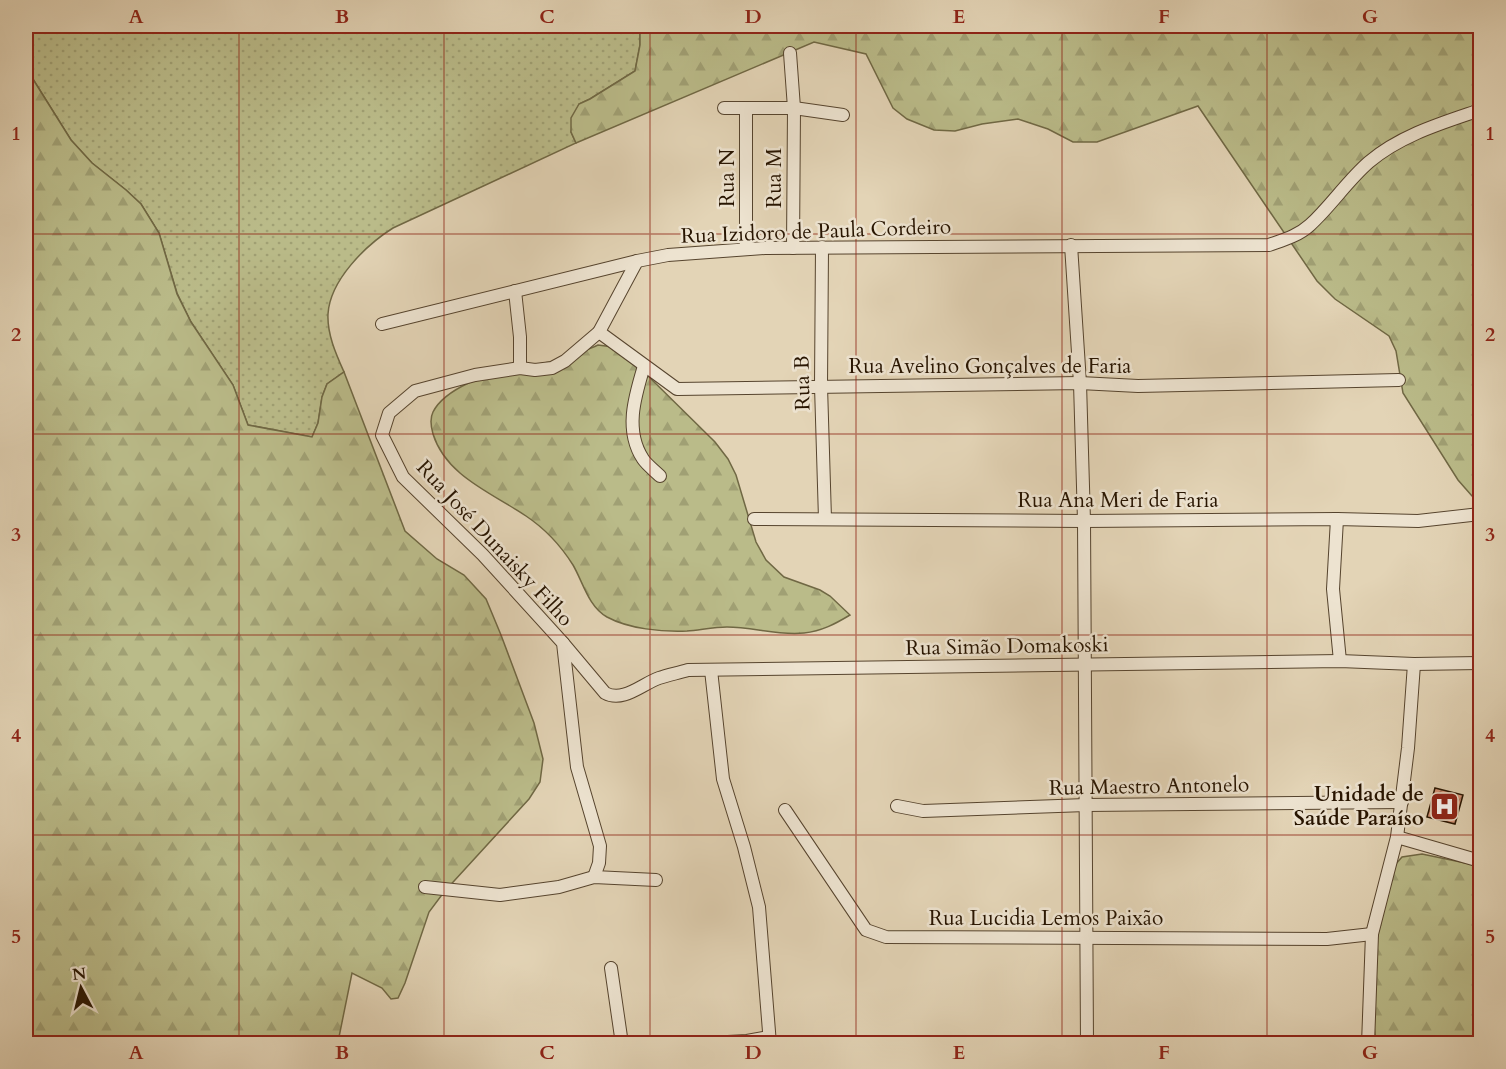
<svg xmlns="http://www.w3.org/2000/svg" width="1506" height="1069" viewBox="0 0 1506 1069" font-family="Cardo,serif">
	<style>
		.grass { fill: url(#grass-dots); stroke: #706844; stroke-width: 1.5 }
		.forest { fill: url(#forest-firs); stroke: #706844; stroke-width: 1.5 }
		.building { fill: url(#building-hatch); stroke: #271400; stroke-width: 1.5 }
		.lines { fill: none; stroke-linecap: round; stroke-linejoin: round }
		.minor-casing { stroke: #56442e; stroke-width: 14 }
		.minor { stroke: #ede3d0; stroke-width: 12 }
		.grid { fill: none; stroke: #8f2418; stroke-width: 1.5; stroke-opacity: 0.55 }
		.labels { text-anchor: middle; stroke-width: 5; stroke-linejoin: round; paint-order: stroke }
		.street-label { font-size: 21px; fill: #271400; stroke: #ede3d0 }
		.poi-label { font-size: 21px; font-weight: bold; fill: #271400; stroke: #ede3d0; text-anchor: end }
		.neatline { fill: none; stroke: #8f2418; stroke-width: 2 }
		.grid-label { font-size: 20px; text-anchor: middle; font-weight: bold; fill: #8f2418 }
	</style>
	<defs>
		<pattern id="grass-dots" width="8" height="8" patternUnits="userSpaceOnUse" patternTransform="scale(1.5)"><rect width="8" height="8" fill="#babb89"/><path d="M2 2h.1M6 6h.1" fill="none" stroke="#a0a074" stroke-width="1.8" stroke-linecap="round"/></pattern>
		<pattern id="forest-firs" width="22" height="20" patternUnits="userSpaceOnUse" patternTransform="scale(1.5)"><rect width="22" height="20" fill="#babb89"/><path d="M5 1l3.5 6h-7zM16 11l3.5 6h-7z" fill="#a0a074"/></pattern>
		<pattern id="building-hatch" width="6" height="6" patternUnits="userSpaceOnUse" patternTransform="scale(1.5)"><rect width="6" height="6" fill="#d8977b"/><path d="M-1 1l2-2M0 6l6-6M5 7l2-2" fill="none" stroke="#af7a62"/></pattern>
	</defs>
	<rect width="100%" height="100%" fill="#e3d4b6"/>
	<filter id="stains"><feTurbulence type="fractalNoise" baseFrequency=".00333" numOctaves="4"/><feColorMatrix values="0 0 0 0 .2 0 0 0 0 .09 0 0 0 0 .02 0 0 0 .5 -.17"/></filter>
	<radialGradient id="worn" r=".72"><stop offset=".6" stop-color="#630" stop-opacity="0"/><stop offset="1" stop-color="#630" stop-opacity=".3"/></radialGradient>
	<path class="grass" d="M26,26H640V45L635,71L590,99L579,104L571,132L576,143L393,228C366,245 330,280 328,314C327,334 336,354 344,372L327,384L322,397L318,423L312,437L248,425L233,385L191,322L177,293L159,233L141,204L126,190L92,163L71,140L26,68Z"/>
	<g class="forest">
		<path d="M640,26H1480V502L1472,496L1458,480L1403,393L1396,351L1389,336L1335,299L1317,281L1198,106L1097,142H1073L1048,129L1018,119L982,124L955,131L934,130L907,119L893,108L866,54L814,42L576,143L571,132V118L579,104L590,99L635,71L640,45Z"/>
		<path d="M26,68L71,140L92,163L126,190L141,204L159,233L177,294L191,322L233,385L248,425L312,437L318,423L322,397L327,384L344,372L405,531L437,559L464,575L486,599L501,635L534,723L543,759L540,782L529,799L444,892L429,912L405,983L398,998L391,999L382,988L352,973L339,1037L341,1043H26Z"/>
		<path d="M598,345L613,347L642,370L715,442L728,459L736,475L756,542L766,560L784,577L820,590L830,596L850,615C835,624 822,631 804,633C778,636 753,627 727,627C714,627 700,630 687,631C662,632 629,629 607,617C588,606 583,582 573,565C561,546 544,528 526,516C492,493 446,476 433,434C431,427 430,418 433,412C445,388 491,372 515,368C528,365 542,364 555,361C570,358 584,351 598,345Z"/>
		<path d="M1422,854L1480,866V1043L1376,1044L1374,1026L1378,914L1387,874L1402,857Z"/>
	</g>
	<path class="building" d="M1435,788L1463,795L1455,824L1427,817Z"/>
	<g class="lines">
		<defs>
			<g id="minor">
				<path d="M790,53L794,108L793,248"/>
				<path d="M724,108H794L843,115"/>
				<path d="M746,108V249"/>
				<path d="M1071,245L1080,383L1084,521L1087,1044"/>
				<path d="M822,247L821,386L825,519"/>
				<path d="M515,291L520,337V368"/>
				<path d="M382,324L637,261L668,255L765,248L1269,245C1283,240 1298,236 1310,225C1331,206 1347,181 1369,162C1401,135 1442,123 1480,110"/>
				<path d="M599,332L677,389L1080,383L1138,386L1399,380"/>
				<path d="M644,366C635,396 624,430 643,459C647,465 655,471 660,476"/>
				<path d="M754,519L1084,521L1337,519L1418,521L1480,514"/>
				<path d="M1337,519L1333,589L1340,661"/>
				<path d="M563,643L605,693C623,703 642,684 659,678C668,675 678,673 688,670L1340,661L1414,664L1480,663"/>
				<path d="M711,670L723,779L744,847L759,907L770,1044"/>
				<path d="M897,806L923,811L1086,805L1402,802"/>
				<path d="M785,810L866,930L886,937L1327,939L1372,934"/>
				<path d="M1397,837L1480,861"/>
				<path d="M594,877L599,863L600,846L577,767L563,643L483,555L403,477L382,435L389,413L415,391L475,375L520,368L535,370L552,368L565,361L599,332L637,261"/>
				<path d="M425,887L500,895L559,887L594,877L656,880"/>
				<path d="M611,968L622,1044"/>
				<path d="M689,1044L747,1041L769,1037"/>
				<path d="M1368,1044L1372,934L1397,837L1408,748L1414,664"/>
			</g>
		</defs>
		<use href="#minor" class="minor-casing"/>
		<use href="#minor" class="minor"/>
	</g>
	<path class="grid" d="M239,26V1044M444,26V1044M650,26V1044M856,26V1044M1062,26V1044M1267,26V1044M26,234H1480M26,434H1480M26,635H1480M26,835H1480"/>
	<defs>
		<symbol id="hospital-square" viewBox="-11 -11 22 22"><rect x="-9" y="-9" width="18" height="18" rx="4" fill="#8f2418" stroke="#ede3d0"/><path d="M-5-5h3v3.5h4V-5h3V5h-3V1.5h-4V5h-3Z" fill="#fff"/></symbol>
	</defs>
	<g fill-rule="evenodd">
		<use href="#hospital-square" x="1428" y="790" width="33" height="33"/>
	</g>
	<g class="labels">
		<g class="street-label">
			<text transform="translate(727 178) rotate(-90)" y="7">Rua N</text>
			<text transform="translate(774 178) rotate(-90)" y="7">Rua M</text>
			<text transform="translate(816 231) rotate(-2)" y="7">Rua Izidoro de Paula Cordeiro</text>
			<text x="990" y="373">Rua Avelino Gonçalves de Faria</text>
			<text transform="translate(802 383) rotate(-91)" y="7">Rua B</text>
			<text x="1118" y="507">Rua Ana Meri de Faria</text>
			<text transform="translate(495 543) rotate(47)" y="7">Rua José Dunaisky Filho</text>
			<text transform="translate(1007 646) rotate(-1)" y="7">Rua Simão Domakoski</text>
			<text transform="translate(1149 786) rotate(-1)" y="7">Rua Maestro Antonelo</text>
			<text x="1046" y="925">Rua Lucidia Lemos Paixão</text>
		</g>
		<g class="poi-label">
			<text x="1424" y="801">Unidade de<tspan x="1424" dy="24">Saúde Paraíso</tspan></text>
		</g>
	</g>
	<rect width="1506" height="1069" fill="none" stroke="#e3d4b6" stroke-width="66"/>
	<g transform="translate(81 988) rotate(353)" stroke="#ede3d0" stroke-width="4.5" paint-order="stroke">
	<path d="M0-4.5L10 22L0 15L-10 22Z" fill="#271400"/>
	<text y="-9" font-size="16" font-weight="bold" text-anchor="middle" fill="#271400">N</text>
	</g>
	<rect x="33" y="33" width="1440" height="1003" class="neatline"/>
	<g class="grid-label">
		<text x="136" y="23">A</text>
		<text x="342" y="23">B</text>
		<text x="547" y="23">C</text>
		<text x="753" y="23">D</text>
		<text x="959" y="23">E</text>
		<text x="1164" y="23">F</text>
		<text x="1370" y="23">G</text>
		<text x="16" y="140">1</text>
		<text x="1490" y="140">1</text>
		<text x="16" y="341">2</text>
		<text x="1490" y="341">2</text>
		<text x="16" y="541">3</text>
		<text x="1490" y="541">3</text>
		<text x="16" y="742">4</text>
		<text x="1490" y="742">4</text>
		<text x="16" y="943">5</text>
		<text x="1490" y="943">5</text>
		<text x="136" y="1059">A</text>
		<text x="342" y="1059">B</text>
		<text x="547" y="1059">C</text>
		<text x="753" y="1059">D</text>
		<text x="959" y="1059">E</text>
		<text x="1164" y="1059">F</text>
		<text x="1370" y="1059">G</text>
	</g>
	<rect width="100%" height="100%" filter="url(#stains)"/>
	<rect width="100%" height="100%" fill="url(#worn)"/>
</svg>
